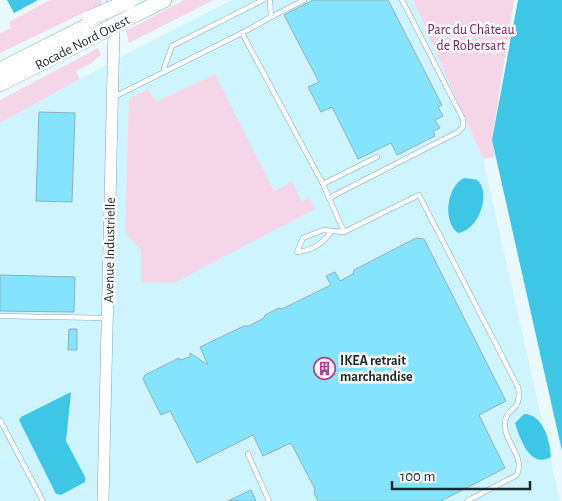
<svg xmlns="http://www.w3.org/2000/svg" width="562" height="501" viewBox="0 0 562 501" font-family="'Alegreya Sans',sans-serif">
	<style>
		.built { fill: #cef4ff }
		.green { fill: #f5d6e8 }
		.water { fill: #3dc6e6 }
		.building { fill: #84e4fe; stroke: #8cb0ba }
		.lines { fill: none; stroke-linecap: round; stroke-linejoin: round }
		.service-casing { stroke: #85a8b3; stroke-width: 5.5 }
		.tertiary-casing { stroke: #85a8b3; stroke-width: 12 }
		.trunk-casing { stroke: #85a8b3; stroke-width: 16 }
		.service { stroke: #fff; stroke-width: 4.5 }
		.tertiary { stroke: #fff; stroke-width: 11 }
		.trunk { stroke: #fff; stroke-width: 15 }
		.trunk-bridge-casing { stroke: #85a8b3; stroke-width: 16; stroke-linecap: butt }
		.trunk-bridge { stroke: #fff; stroke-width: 15 }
		.labels { text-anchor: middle; stroke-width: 5; stroke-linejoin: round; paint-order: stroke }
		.park-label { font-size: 14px; fill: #811f65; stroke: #fff }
		.street-label { font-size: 14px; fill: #1b2a2e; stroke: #fff }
		.poi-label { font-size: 14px; font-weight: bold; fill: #1b2a2e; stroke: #fff; text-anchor: start }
	</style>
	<rect width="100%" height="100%" fill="#eaf9fd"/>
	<path class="built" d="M232,0H413L483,159L560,501H0V123L130,52Z"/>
	<g class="green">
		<path d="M50,0H101L102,4L0,53V33L11,28L9,22Z"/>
		<path d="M184,0H214L129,43L126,31Z"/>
		<path d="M413,0H514L492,140L495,157L483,159Z"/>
		<path d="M98,48L101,55L90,64L76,71L80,79L0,123V100Z"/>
		<path d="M215,74L274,191L292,182L302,201L310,198L315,209L174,283L141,282V251L125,233L129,99L148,89L156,102Z"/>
	</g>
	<g class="water">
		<path d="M7,0H38L14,13Z"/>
		<path d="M518,0H562V451L492,140Z"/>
		<path d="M464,178C469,179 476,178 479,182C491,197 477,231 458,233C442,221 447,186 464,178Z"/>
		<path d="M71,392L66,441L85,477V482L61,495L56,494L19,420L21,417Z"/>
		<path d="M524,414C543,414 550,441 551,457C530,469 520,439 515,423Z"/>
	</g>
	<g class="building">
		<path d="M313,0H388L442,105L438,107L443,116L435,120L440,128L433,131L435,136L397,155L391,143L358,159L332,107L321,112L308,87L319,82L284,15Z"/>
		<path d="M39,112L75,113L72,202L36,201Z"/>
		<path d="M416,238L424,239L506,401L479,415L505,468L441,501H318L314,493L315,489L291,443L263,456L253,435L197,463L170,411L161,415L143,379L145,375L179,358L180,360L190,357V353L208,365L200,347L244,326H249L264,318L265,315L279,308L282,309L331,285L326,276L335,272L340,281L353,274L354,270Z"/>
		<path d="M0,275L75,277L74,312L0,311Z"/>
		<path d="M69,329H77V350H68Z"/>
		<path d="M251,490L256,501H228Z"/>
	</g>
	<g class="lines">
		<defs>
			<g id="service">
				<path d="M271,17L304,0"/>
				<path d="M242,33L271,17L270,0"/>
				<path d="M166,71L164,68L172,46L263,0"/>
				<path d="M114,97L242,33L323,184L344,232L419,195L518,387C523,413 505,406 505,424C504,443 525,455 517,475L467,501"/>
				<path d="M323,184L377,157"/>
				<path d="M329,198L458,132L463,127V119L402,0"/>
				<path d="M331,232C323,243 311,251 297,252L303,238L323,230L344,232"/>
				<path d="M0,316L106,318"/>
				<path d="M0,420L43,501"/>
				<path d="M248,454L269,501"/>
			</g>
			<path id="tertiary" d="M103,501L114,29L112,0"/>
			<g id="trunk">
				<path d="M138,13L164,0"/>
				<path d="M0,70L93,23"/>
				<path d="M0,84L94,36"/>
			</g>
		</defs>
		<use href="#service" class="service-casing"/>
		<use href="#tertiary" class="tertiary-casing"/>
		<use href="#trunk" class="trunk-casing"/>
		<use href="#service" class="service"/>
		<use href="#tertiary" class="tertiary"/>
		<use href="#trunk" class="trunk"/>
		<defs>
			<g id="trunk-bridge">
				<path d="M90,18L129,1"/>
				<path d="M94,36L138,13"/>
			</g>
		</defs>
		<use href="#trunk-bridge" class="trunk-bridge-casing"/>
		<use href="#trunk-bridge" class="trunk-bridge"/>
	</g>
	<defs>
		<symbol id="building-ring" viewBox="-11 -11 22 22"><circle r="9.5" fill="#fff" stroke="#b73e92" stroke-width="1.5"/><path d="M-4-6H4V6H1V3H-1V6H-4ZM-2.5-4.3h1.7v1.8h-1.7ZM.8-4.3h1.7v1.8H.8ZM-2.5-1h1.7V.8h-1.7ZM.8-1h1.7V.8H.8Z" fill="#b73e92"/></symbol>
	</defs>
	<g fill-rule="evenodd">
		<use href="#building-ring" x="312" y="356" width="25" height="25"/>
	</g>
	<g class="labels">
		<g class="park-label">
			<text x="471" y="34">Parc du Château<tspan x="471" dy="16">de Robersart</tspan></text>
		</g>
		<g class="street-label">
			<text transform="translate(82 42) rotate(-27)" y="5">Rocade Nord Ouest</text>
			<text transform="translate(109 250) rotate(-89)" y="5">Avenue Industrielle</text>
		</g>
		<g class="poi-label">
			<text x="340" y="365">IKEA retrait<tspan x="340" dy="16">marchandise</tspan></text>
		</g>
	</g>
	<path d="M392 481v8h138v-8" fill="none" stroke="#1b2a2e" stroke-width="2.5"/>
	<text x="400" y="481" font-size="15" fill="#1b2a2e" stroke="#ffffff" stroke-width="4" paint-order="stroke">100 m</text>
</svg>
